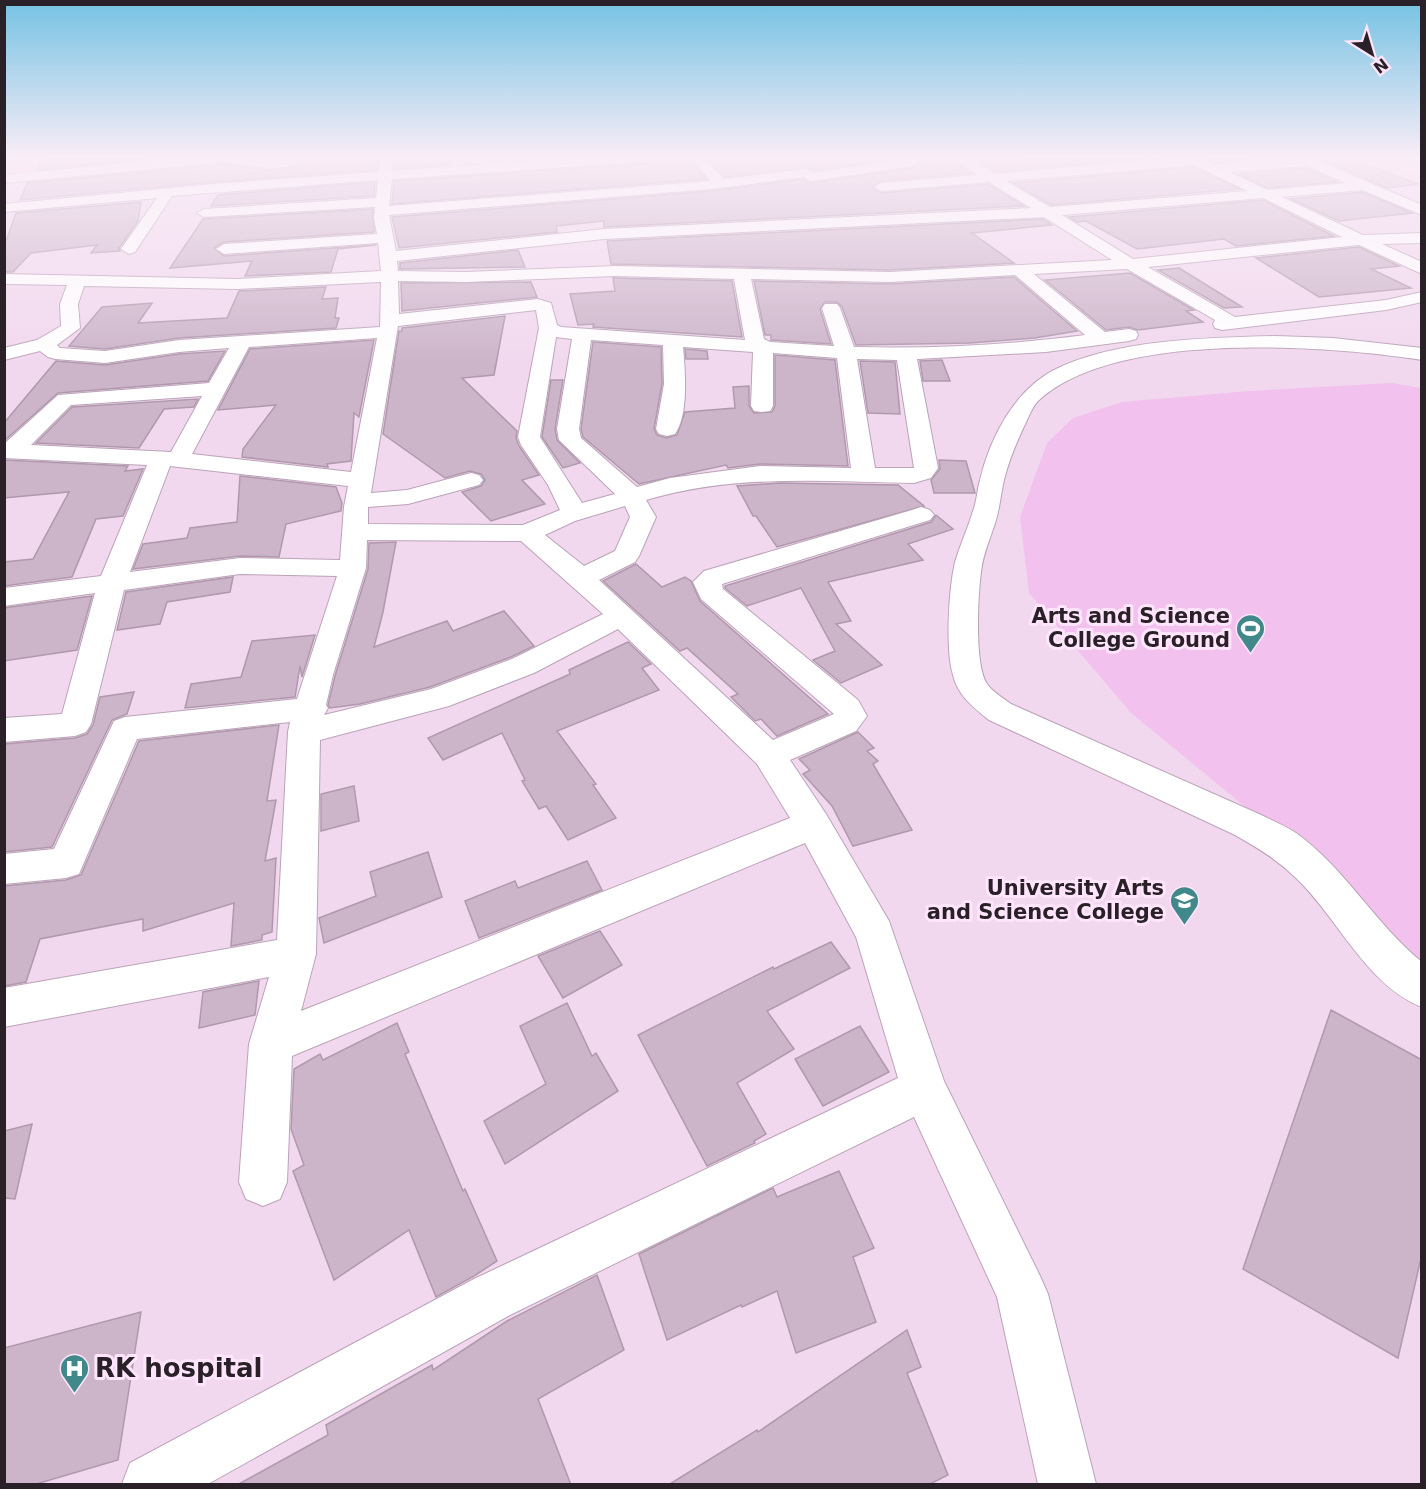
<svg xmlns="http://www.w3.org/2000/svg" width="1426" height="1489" viewBox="0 0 1426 1489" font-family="'DejaVu Sans',sans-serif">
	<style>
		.green { fill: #f3c1ed }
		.building { fill: #ccb4c9; stroke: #b099ad; stroke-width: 1.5 }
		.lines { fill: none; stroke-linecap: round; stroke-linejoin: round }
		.minor-casing { stroke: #bba3b8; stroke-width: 2 }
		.minor { fill: #fff; fill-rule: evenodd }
		.labels { text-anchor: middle; stroke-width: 6; stroke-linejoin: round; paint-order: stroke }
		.poi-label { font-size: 21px; font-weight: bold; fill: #2a2128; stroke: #ffe5fb; text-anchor: end }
		.near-poi-label { font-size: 26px; font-weight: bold; fill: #2a2128; stroke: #ffe5fb; text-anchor: start }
	</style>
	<rect width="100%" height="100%" fill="#f1d8ee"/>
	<path class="green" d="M1391,383L1421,388V978L1254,814L1131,713L1029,593L1020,517L1047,443L1073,418L1122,402L1249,391Z"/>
	<g class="building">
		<path d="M70,156H175L36,170L43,158Z"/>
		<path d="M294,156H379L377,170L213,182L20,200L27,183L226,164L264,170L284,169L301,163Z"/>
		<path d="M395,156H449V165L394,169Z"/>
		<path d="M676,156H687L706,179L392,204L394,181L668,162Z"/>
		<path d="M705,156H720V162L764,156H908L814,171L807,167L725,177Z"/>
		<path d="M914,156H949L972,173L881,181L872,188L881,193L988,184L1024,206L604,227V221L556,226L557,232L399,248L392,217L711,191L804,179L811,183L912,168L921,163Z"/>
		<path d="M972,156H1173L995,172Z"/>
		<path d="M1202,156H1280L1214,163Z"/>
		<path d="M1314,156H1344L1418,184L1387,188Z"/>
		<path d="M1194,167L1240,189L1051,205L1013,183Z"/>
		<path d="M1307,168L1337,182L1267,188L1238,174Z"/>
		<path d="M375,182L374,196L211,206L218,195Z"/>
		<path d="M1362,192L1412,213L1339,221L1291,199Z"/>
		<path d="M1263,200L1334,236L1236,246L1224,239L1137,249L1086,221L1077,222L1069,217Z"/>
		<path d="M141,202L138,221L119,248L120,251L91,253L97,245L31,253L13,272H4V247L16,213Z"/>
		<path d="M373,209L374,232L224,242L214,248L224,256L376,245L338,249L331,272L245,276L252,261L170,268L203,219Z"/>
		<path d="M1043,219L1052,225L972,233L1014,263L890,270L611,264L607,241Z"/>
		<path d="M1359,247L1399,266L1371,269L1411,288L1319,297L1256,258Z"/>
		<path d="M518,250L525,267L400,269V263Z"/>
		<path d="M1179,268L1242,307L1224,308L1158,270Z"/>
		<path d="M1130,273L1194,310L1186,311L1203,322L1138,330L1129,327L1106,330L1045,280Z"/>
		<path d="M1014,277L1077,331L1035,338L970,343L856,345L842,307L837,302H825L820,309L831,344L771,340V335H765L754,281L890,284Z"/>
		<path d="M613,278L732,281L742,337L593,327L594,324L578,325L570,294L615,291Z"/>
		<path d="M531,282L537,297L402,311L401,283Z"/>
		<path d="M326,287L322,299L338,298L335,318H339L336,328L179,338L105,349L69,346L102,307L152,303L138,323L227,318L239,291Z"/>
		<path d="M505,316L494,375L462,378L517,431L516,438L519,446L539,475L522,480L545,504L491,521L462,492L481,486L485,480L481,474L470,471L445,478L383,434L399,331H402V328Z"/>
		<path d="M374,340L359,417L354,413L351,461L327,464L328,467L242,457L243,449L276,405L218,410L250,349Z"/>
		<path d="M593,342L661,347L662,384L654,429L657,435L666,438L677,435L685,412L735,408L733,387L749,386V406L754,413L772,412L775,406V355L835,360L848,466L760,464L728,468L726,465L639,484L583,437L581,429Z"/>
		<path d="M685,349L707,351L708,359H686Z"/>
		<path d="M225,351L208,381L58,393L4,441V423L56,361L105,365L179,354Z"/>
		<path d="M942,360L950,381H923L920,361Z"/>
		<path d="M860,361L895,362L900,414L868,413Z"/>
		<path d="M551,380H563L555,429L557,440L580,463L563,468L542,437Z"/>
		<path d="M198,399L194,407L164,409L139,448L36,443L72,407Z"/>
		<path d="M4,460L128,466L125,471L143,469L123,516L96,519L72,577L4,586V562L33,559L69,492L4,498Z"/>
		<path d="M939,460L966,461L975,493H934L931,480L940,469Z"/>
		<path d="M240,476L336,487L342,503L341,511L286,524L279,557L240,556L133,569L143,544L187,538L190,528L237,522Z"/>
		<path d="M779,483L898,485L924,506L777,547L756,516H753L737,486Z"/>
		<path d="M936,515L953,529L908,544L923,560L828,582L851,621L836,624L882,665L841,683L813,660L835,651L801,588L747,606L725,588V586L931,522Z"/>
		<path d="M396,542L383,612L374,647L447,621L453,631L504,611L534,646L511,657L430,687L360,704L330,708L328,705L335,676L368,569L369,543Z"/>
		<path d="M636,564L662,587L685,577L691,581L700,601L828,714L777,736L761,719L755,721L731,697L738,694L687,648L680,651L603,581Z"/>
		<path d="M233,577L230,592L167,602L160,624L117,630L126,592Z"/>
		<path d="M92,596L77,650L4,661V608Z"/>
		<path d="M315,635L302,677L300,666L295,697L185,708L191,684L241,677L252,641Z"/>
		<path d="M628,642L651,664L642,668L659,690L557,731L596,784L593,785L616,818L568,840L546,806L539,809L522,781L525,780L502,733L443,760L428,738L570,674L569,670Z"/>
		<path d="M134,692L127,714L112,720L52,847L4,852V744L75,738L87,734L93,725L100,697Z"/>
		<path d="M279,725L267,801L276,800L265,861L276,858L272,932L262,935V940L231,946L234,903L143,931V919L40,939L26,982L4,986V886L66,880L81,875L139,741Z"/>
		<path d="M858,732L874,748L867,751L878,761L873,764L912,830L853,846L832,806L803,774L810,770L799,759Z"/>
		<path d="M354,786L359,821L321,831V794Z"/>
		<path d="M428,852L442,897L324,943L319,918L376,896L370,872Z"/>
		<path d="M587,861L602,890L479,938L465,901L515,881L518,888Z"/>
		<path d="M600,931L622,965L563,998L538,956Z"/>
		<path d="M831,942L850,968L767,1011L794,1049L737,1083L766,1134L754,1141L755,1143L707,1166L638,1035L773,967L774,969Z"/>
		<path d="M259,981L255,1015L199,1028L203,992Z"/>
		<path d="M567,1003L592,1056L596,1053L618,1091L505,1164L484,1121L546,1084L520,1026Z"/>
		<path d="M1331,1010L1422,1060V1254L1398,1358L1243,1269Z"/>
		<path d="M397,1023L409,1052L405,1054L438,1132L463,1191L465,1189L497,1261L474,1276L436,1297L409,1230L334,1280L293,1171L304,1165L291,1129L294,1069L320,1054L323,1060Z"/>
		<path d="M860,1026L889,1072L823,1106L795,1059Z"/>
		<path d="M32,1124L15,1199L4,1198V1131Z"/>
		<path d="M839,1171L874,1248L853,1257L876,1322L796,1353L777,1291L742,1307L741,1305L667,1340L639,1254L773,1188L777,1197Z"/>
		<path d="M597,1275L624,1350L538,1399L571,1485H237L328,1435L326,1425L432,1365L433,1370L507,1321Z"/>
		<path d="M141,1312L118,1460L33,1485H4V1348Z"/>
		<path d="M907,1330L921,1367L907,1373L948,1475L928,1485H668L757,1430L758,1432Z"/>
	</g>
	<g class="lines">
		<defs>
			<g id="minor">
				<path d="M202,156L292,158L299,162C286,173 242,165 226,162L4,183V175Z"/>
				<path d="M381,156H393L392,171L608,156H674L668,160L392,179L389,206L711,181L689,156H702L724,179L807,169L813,173L912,158L919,162L912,166L811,181L804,177L711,189L389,215L396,251L604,229L1031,208L989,182L881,191L874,187L881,183L978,175L951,156H967L994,174L1180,158L1179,156H1196L1214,165L1307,156L1422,205V215L1362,190L1282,197L1363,235L1422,233V243L1382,244L1422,262V274L1359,245L1148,267L1235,317L1386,300L1422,292V302L1386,310L1222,330L1215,328L1213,324L1215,320L1127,269L1034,274L1105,332L1129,329L1136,331L1138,335L1136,339L1129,341L1046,352L917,359L938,468L931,478L914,483C824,481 733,474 646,500L656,517L639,556L635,562L599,580L773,740L834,714L701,599L693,582L704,571L912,510L921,507L930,510L934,515L930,520L722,584L723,589L858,700L867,716L856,731L790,760L826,814L889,921L944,1081L1040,1276L1048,1294L1096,1484H1038L997,1297L914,1117L510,1315L208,1484H122L130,1463L474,1279L898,1078L856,937L805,843L292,1056L287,1182L280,1199L263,1206L246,1199L239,1182L249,1044L269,977L4,1027V988L277,940L288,732L290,722L137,739L79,874L66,878L4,884V854L54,849L114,721L125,717L297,699L337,576L240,574L124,590L91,724L86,732L75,736L4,742V718L62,714L95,593L4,606V588L101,576L147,465L4,458V444L58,395L209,383L229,348L179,352L105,363L55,359L48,357L40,351L4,360V348L37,340L61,326L60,304L67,285L4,284V274L237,279L381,271L378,243L224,254L216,249L224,244L377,234L374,218L375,207L204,217L197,213L204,209L376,198L378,180L172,196L135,252L129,254L121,249L157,198L4,212V204L213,184L379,172ZM1194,165L1248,191L1050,207L1006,181ZM1307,166L1346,183L1267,190L1229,172ZM1263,198L1342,237L1133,259L1062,215ZM1044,217L1112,260L890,272L615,266L466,272L398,271L397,261L604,239ZM1015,275L1085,335C1009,345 931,349 854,347L840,308L837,304H825L822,308L834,346L770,342L764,339L751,279L890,282ZM615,276L734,279L745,340L561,327L557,325L551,303L538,299L399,314L398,281L466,282ZM381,282L380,327L179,340L105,351L60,348L57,345L80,328L78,304L84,286L237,289ZM536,310L539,328L518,437L521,445L548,485L560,510L523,525L368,524V507L408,504L479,485L483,480L479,475L471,473L407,490L371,493L398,326ZM556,337L572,339L557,429L559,440L615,494L582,503L540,437ZM377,338L351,472L192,454L249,347ZM591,340L663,345L664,384L656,429L659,434L667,436L675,434C689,414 685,370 683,347L753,352L751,406L754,411L762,412L770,411L773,406V353L837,358L851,468L760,466L670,478L637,487L581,438L579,429ZM857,359L897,360L914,468H875ZM202,396L171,452L31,445L71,405ZM170,466L348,486L344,507L340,560L240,558L130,572ZM625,506L630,517L615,551L584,566L545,535L575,521ZM367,540L521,541L603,614L512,659L431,689L324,715L328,708L326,705L333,675L366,568ZM618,629L757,764L790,818L301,1011L316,954L320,740L449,706L534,673Z"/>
				<path d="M1407,156H1422V163Z"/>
				<path d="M1276,336L1333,338L1422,348V360C1324,345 1114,330 1038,401C1033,406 1030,414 1027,420C1018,439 1009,459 1004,480C1001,493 1000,506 996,520C991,537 983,553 981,572C978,595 974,664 987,684C993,692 1003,698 1011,704L1259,814C1271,820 1285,826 1296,833C1345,868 1375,924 1422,962V1007C1368,987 1337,917 1297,879C1278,860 1257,847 1233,834L989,720C973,707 958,696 953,675C945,649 949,588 955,562C960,545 968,528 973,511C977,501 977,490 980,480C990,438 1014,391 1054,370C1116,339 1208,338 1276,336Z"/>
			</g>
		</defs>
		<use href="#minor" class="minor-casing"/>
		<use href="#minor" class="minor"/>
	</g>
	<linearGradient id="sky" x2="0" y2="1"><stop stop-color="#75c2e3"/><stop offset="0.43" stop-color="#f9edf7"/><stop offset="1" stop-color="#f9edf7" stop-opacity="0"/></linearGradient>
	<rect width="1426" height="365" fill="url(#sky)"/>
	<defs>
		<symbol id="stadium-pin" viewBox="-11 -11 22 30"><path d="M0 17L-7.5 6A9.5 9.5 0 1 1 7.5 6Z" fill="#40888a" stroke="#ffe5fb"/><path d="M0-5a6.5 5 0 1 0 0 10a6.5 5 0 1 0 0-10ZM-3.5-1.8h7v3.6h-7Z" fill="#fff"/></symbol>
		<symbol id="university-pin" viewBox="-11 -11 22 30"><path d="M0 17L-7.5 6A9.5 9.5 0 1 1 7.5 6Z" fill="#40888a" stroke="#ffe5fb"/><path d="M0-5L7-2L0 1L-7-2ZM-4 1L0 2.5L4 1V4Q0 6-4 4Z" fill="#fff"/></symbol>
		<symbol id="hospital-pin" viewBox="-11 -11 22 30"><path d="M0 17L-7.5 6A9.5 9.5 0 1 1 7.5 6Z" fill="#40888a" stroke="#ffe5fb"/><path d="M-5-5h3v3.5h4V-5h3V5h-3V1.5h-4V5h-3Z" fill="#fff"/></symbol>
	</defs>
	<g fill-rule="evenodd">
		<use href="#stadium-pin" x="1234" y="612" width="33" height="45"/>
		<use href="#university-pin" x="1168" y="884" width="33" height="45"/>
		<use href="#hospital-pin" x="58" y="1352" width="33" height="45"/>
	</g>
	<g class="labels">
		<g class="poi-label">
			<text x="1230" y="623">Arts and Science<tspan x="1230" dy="24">College Ground</tspan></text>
			<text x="1164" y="895">University Arts<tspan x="1164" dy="24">and Science College</tspan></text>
		</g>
		<g class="near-poi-label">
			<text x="95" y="1377">RK hospital</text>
		</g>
	</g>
	<rect width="1426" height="1489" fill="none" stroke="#2a2128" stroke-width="12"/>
	<g transform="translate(1372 54) rotate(143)" stroke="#ffe5fb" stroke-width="4.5" paint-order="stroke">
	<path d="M0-4.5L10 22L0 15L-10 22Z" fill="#2a2128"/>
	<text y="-9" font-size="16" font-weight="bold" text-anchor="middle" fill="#2a2128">N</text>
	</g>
</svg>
